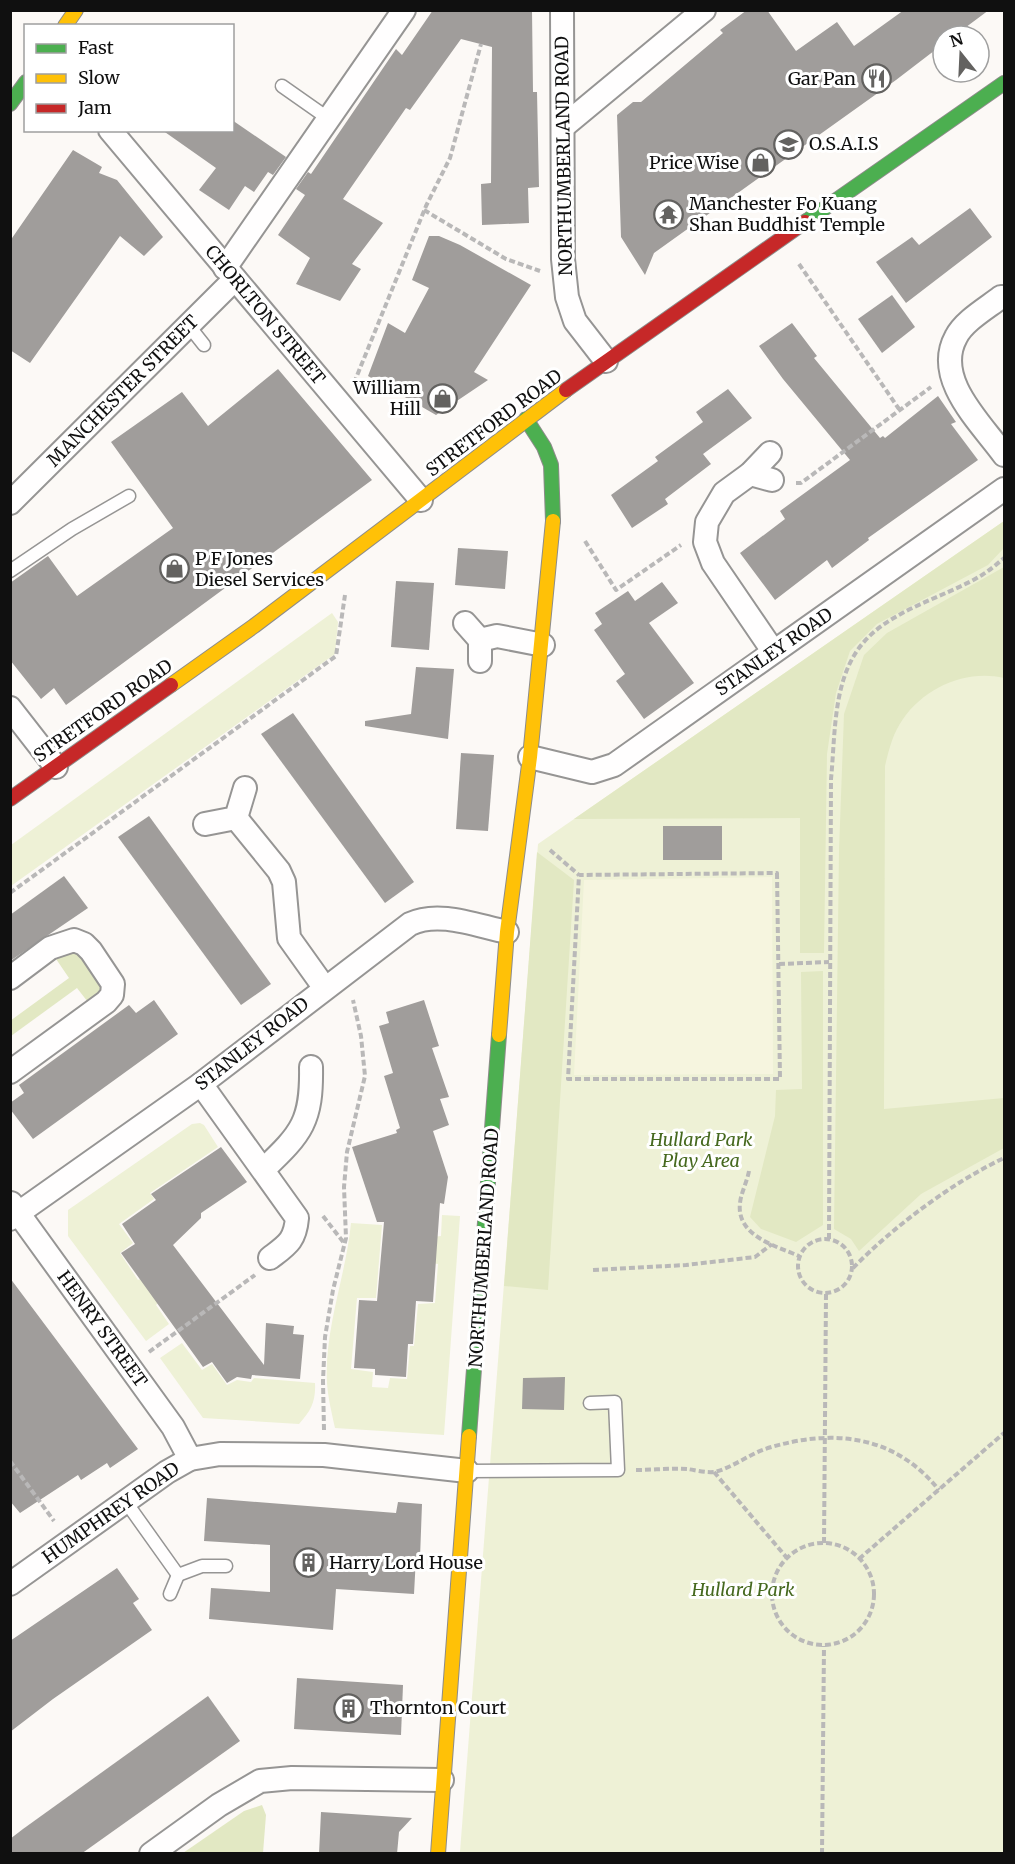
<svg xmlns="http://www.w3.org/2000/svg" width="1015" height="1864" viewBox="0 0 1015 1864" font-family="Merriweather,serif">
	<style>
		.green { fill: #eef1d6 }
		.forest { fill: #e2e8c3 }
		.pitch { fill: #f6f5df }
		.building { fill: #a09d9b }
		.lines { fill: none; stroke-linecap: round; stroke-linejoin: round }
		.lane-casing { stroke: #969594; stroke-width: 15 }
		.street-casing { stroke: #969594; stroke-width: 26 }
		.fast-casing { stroke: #8d8c8a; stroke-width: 16 }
		.slow-casing { stroke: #8d8c8a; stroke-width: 16 }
		.jam-casing { stroke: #8d8c8a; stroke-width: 16 }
		.path { stroke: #b9b8b8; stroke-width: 4; stroke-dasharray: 6 3; stroke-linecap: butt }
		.lane { stroke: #fffefe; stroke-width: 12 }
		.street { stroke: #fffefe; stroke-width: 22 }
		.fast { stroke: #4caf50; stroke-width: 14 }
		.slow { stroke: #ffc107; stroke-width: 14 }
		.jam { stroke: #c62828; stroke-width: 14 }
		.labels { text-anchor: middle; stroke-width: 6; stroke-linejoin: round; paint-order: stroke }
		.poi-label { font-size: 18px; fill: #101010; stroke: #fff; text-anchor: start }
		.street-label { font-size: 18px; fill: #101010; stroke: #fff }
		.park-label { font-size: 18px; font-style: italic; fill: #46691f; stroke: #fff }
	</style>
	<rect width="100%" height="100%" fill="#fcf9f6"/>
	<g class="green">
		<path d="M1004,521V1852H460L538,844Z"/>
		<path d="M332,613L338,622L335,654L11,886V845Z"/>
		<path d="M200,1123L204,1125L218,1147L150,1193L154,1199L119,1224L133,1243L120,1253L138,1280L142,1278L159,1302L156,1305L169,1324L146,1341L68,1236V1210L192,1124Z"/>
		<path d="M442,1215L460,1216L444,1435L335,1428C332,1414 328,1398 327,1383C324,1329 346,1276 351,1223L382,1225L376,1298H357L351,1369L373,1372L372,1387L388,1388L390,1378L407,1379L410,1346H414L418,1304L435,1303L438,1264L431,1263L433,1237L441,1236Z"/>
		<path d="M182,1343L202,1370L212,1364L227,1385L237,1380L251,1382L254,1378L315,1383C316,1401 311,1411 299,1424L203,1418L160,1358Z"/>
	</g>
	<g class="forest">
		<path d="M1004,521V548L988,565L877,624L850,651L836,693L827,754L824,953H800V818L574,819Z"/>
		<path d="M1004,567V678C967,669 925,687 903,719C893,733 889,749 885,766L884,1109L1004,1098V1148L921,1194L859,1251L851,1239L834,1229L839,851L844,714L864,655L887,633Z"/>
		<path d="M537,852L574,880L548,1290L504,1286Z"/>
		<path d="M77,950L99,981L102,995L91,1006L77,988L11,1036L10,1021L69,978L54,956Z"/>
		<path d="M823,971V1225L796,1242L761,1229L750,1217L775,1116L776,1090L802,1089L801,972Z"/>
		<path d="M262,1805L266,1815L263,1853H183L244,1811Z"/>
	</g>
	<path class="pitch" d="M772,877L773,1074L574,1075L584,880Z"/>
	<g class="building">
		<path d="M433,10H532L533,92H537L539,187L528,188L529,223L482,225L481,184L491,183L492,47L461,39L410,110L406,108L343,199L383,223L352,264L361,269L340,301L296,284L310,258L278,235L305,195L296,189L308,172L311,174L396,49L402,55Z"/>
		<path d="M747,10H767L796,51L837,22L854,46L904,10H989L954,36H943V44L896,80L654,253L645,275L621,237L617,115L633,102H641L723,33L720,30Z"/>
		<path d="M232,120L286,157L273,175L268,172L254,192L245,186L229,210L199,190L216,168L162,130H232Z"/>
		<path d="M73,150L102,167L99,173L117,180L163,237L144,256L120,236L30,363L10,350V241Z"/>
		<path d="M970,208L992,237L906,303L876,262L912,237L919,245Z"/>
		<path d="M429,236H439L460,245L531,285L474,372L488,380L436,415L368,376L388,323L405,333L429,288L412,280Z"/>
		<path d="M892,295L915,327L882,353L858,319Z"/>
		<path d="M792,323L817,356L814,358L880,438L883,436L885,438L938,396L956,422L951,424L978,460L868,538L869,540L832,568L827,560L775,600L740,553L785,519L780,511L850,460L783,379L759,346Z"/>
		<path d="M278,369L372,480L66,705L54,688L41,699L10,660V583L48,556L77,596L173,528L111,442L182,392L208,426Z"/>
		<path d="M728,389L752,418L703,454L711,464L665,499L668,504L632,528L611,495L658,461L655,457L703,422L696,412Z"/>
		<path d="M458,548L508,551L505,589L455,585Z"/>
		<path d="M396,581L434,583L429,650L391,647Z"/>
		<path d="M662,582L678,603L649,623L694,683L644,719L616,681L625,674L594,630L602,624L595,613L628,591L635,601Z"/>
		<path d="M416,667L454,669L448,739L365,726V721L411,714Z"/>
		<path d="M293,713L414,882L385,903L261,734Z"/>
		<path d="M461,753L494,755L488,831L456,829Z"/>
		<path d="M149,816L271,984L241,1005L118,837Z"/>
		<rect x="663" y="826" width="59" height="34"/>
		<path d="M64,876L88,908L10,961V915Z"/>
		<path d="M154,1000L178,1034L33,1139L10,1109V1103L24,1093L19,1085L129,1005L136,1013Z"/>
		<path d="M424,1000L439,1046L432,1048L449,1097L440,1099L449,1125L433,1131L448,1177L444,1204L440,1203L433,1302L416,1301L413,1344H408L406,1377L375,1375V1369L354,1368L359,1300L377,1301L384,1222H377L352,1147L397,1133L396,1130L400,1128L384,1076L393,1073L379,1026L389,1023L386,1012Z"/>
		<path d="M221,1147L247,1182L201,1213V1218L173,1245L264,1365L266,1323L294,1326L293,1334L304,1335L300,1379L252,1375L251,1379L237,1377L227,1383L212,1362L203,1367L121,1253L135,1244L122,1224L156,1200L151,1194Z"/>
		<path d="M10,1278L138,1449L110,1468L107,1463L81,1480L78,1475L20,1513L10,1501Z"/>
		<path d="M565,1377L564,1410L522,1409L523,1378Z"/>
		<path d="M207,1498L396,1513L398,1502L422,1504L420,1558L416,1557L414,1594L336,1589L333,1630L209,1619L211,1588L270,1592V1545L204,1541Z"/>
		<path d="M117,1568L139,1599L133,1603L152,1630L53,1699L10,1732V1641Z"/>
		<path d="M297,1678L403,1685L401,1735L294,1729Z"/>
		<path d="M208,1696L240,1741L81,1854H10V1839L23,1829Z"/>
		<path d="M321,1812L412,1818L399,1832L397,1854H319Z"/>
	</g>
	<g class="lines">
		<defs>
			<g id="lane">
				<path d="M282,86L329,119"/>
				<path d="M189,326L204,345"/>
				<path d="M10,571L72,529L129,496"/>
				<path d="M467,1471L618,1470L615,1402L590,1403"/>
				<path d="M126,1502L178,1575L202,1566H226"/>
				<path d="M170,1594L178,1575"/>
			</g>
			<g id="street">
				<path d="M562,10L563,259L567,297L575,321L606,361"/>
				<path d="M564,126L704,10"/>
				<path d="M110,130L421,500"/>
				<path d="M225,268L404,10"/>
				<path d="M1001,297C987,308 964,321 956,337C933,379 981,423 1004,455"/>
				<path d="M770,453L750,474L724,493L707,522L705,542L713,563L773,651"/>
				<path d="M750,474L772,480"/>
				<path d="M10,503L235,279"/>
				<path d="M465,623L480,640V661"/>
				<path d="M480,640L497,636L543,645"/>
				<path d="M10,708L56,767"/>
				<path d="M530,757L592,772L614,765L1004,489"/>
				<path d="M236,818L279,871L284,882L289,938L324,987"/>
				<path d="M205,824L236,818L245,788"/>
				<path d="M10,978L50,948L74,940L84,944L91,951L113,984L112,995L106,1002L10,1072"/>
				<path d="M201,1084L297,1218C295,1241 287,1245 270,1258"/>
				<path d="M264,1169C302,1133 312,1121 311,1067"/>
				<path d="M11,1203L173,1427L190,1459"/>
				<path d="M10,1219L201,1084L410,924C439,910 477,926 507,932"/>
				<path d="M10,1584L167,1472L190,1459L220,1454L324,1455L467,1471"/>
				<path d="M151,1854L219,1805L260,1781L292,1778L442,1780"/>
			</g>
			<g id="fast">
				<path d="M10,104L26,82"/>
				<path d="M805,222L1004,83"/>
				<path d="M526,419L544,447L551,465L553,521"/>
				<path d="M469,1436L499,1035"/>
			</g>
			<g id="slow">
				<path d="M65,26L76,10"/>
				<path d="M171,685L254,626L566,390"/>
				<path d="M499,1035L507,932L530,757L553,521"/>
				<path d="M438,1854L469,1436"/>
			</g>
			<g id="jam">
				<path d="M566,390L805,222"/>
				<path d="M10,799L171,685"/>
			</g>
		</defs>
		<use href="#lane" class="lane-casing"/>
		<use href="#street" class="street-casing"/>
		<use href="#fast" class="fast-casing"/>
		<use href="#slow" class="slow-casing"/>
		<use href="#jam" class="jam-casing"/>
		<g class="path">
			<path d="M424,210L506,259L540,271"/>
			<path d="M799,264L899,409"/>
			<path d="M354,383L426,206L450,158L481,44"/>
			<path d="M796,483H801L931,387"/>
			<path d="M585,541L616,590L681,545"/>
			<path d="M550,850L579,875"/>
			<path d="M777,873L780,1079H568L579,875Z"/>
			<path d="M10,893L336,656L345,595"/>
			<path d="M779,964L829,962"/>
			<path d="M749,1171C747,1182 741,1193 740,1203C736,1236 776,1246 799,1256"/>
			<path d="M323,1216L344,1243"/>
			<circle cx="825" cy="1266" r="27"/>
			<path d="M829,1239L831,779C835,739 833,689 855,654C881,611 943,599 982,575C990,570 997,564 1004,558"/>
			<path d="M853,1268C893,1227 953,1182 1004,1158"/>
			<path d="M593,1270L686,1265L755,1257L772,1244"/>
			<path d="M149,1352L255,1275"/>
			<path d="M324,1430L323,1381L325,1337L333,1290L346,1238L344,1187L347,1152L365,1076L361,1036L353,1000"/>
			<path d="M10,1461L54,1521"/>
			<path d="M636,1470C653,1470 670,1468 687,1469C695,1470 706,1473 714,1472C732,1468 748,1455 765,1449C831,1428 894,1434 939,1490"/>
			<path d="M714,1472L787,1558"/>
			<path d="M824,1543L826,1294"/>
			<circle cx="823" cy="1594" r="51"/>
			<path d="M859,1559L1004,1433"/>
			<path d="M822,1854L824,1646"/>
		</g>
		<use href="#lane" class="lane"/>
		<use href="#street" class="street"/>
		<use href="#fast" class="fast"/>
		<use href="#slow" class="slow"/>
		<use href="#jam" class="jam"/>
	</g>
	<defs>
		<symbol id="restaurant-ring" viewBox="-11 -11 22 22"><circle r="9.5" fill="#fff" stroke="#636260" stroke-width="1.5"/><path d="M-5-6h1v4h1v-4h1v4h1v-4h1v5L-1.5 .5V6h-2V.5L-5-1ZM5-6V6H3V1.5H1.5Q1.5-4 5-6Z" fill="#636260"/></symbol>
		<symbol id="school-ring" viewBox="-11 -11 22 22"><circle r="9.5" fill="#fff" stroke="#636260" stroke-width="1.5"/><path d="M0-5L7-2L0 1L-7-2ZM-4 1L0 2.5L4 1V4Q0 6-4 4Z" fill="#636260"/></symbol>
		<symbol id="shop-ring" viewBox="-11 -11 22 22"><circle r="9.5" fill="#fff" stroke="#636260" stroke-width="1.5"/><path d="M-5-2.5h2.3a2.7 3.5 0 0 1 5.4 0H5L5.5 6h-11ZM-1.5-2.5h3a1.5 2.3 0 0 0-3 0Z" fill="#636260"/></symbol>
		<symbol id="temple-ring" viewBox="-11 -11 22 22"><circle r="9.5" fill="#fff" stroke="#636260" stroke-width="1.5"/><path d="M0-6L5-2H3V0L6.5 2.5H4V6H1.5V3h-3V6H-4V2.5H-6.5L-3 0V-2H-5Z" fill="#636260"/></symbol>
		<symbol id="building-ring" viewBox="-11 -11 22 22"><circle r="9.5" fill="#fff" stroke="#636260" stroke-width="1.5"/><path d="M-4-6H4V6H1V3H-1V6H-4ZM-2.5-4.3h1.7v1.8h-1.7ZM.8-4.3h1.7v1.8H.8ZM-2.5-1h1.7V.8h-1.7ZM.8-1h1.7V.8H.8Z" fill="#636260"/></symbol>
	</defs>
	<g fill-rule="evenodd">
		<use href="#restaurant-ring" x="860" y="62" width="33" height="33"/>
		<use href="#school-ring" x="772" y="128" width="33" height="33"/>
		<use href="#shop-ring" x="744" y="146" width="33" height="33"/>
		<use href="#temple-ring" x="652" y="198" width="33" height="33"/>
		<use href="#shop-ring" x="426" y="382" width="33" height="33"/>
		<use href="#shop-ring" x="158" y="552" width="33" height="33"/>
		<use href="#building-ring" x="292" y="1546" width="33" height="33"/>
		<use href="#building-ring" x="332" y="1692" width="33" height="33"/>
	</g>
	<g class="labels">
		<g class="poi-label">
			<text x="856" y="85" text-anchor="end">Gar Pan</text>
			<text x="809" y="150">O.S.A.I.S</text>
			<text x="739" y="169" text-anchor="end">Price Wise</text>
			<text x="689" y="210">Manchester Fo Kuang<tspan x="689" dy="21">Shan Buddhist Temple</tspan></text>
			<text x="421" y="394" text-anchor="end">William<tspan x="421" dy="21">Hill</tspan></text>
			<text x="195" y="565">P F Jones<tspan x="195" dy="21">Diesel Services</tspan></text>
			<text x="329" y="1569">Harry Lord House</text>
			<text x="370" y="1714">Thornton Court</text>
		</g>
		<g class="street-label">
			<text transform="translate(564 156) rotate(-91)" y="6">NORTHUMBERLAND ROAD</text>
			<text transform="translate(265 315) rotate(50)" y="6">CHORLTON STREET</text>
			<text transform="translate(123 391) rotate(-45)" y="6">MANCHESTER STREET</text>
			<text transform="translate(494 423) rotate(-37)" y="6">STRETFORD ROAD</text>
			<text transform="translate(774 652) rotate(-35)" y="6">STANLEY ROAD</text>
			<text transform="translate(103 711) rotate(-35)" y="6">STRETFORD ROAD</text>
			<text transform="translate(252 1044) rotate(-38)" y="6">STANLEY ROAD</text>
			<text transform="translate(484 1248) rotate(-86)" y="6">NORTHUMBERLAND ROAD</text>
			<text transform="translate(102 1329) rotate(54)" y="6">HENRY STREET</text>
			<text transform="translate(111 1513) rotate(-35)" y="6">HUMPHREY ROAD</text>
		</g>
		<g class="park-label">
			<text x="701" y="1146">Hullard Park<tspan x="701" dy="21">Play Area</tspan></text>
			<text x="743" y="1596">Hullard Park</text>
		</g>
	</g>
	<rect width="1015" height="1864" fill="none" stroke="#101010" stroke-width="24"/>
	<rect x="24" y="24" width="210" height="108" fill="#ffffff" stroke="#9f9f9f" stroke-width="1.5"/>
	<rect x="36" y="44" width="30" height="9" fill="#4caf50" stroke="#9f9f9f" stroke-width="1.5"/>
	<text x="78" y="54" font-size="18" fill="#101010">Fast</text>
	<rect x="36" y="74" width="30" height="9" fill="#ffc107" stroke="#9f9f9f" stroke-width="1.5"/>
	<text x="78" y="84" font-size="18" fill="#101010">Slow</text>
	<rect x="36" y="104" width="30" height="9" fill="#c62828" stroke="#9f9f9f" stroke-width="1.5"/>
	<text x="78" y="114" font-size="18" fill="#101010">Jam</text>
	<g transform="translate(961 54) rotate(342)"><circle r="28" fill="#ffffff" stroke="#9f9f9f" stroke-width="1.5"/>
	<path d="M0-4.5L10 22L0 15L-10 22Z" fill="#636260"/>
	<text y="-9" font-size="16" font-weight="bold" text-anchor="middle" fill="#101010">N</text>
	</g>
</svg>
